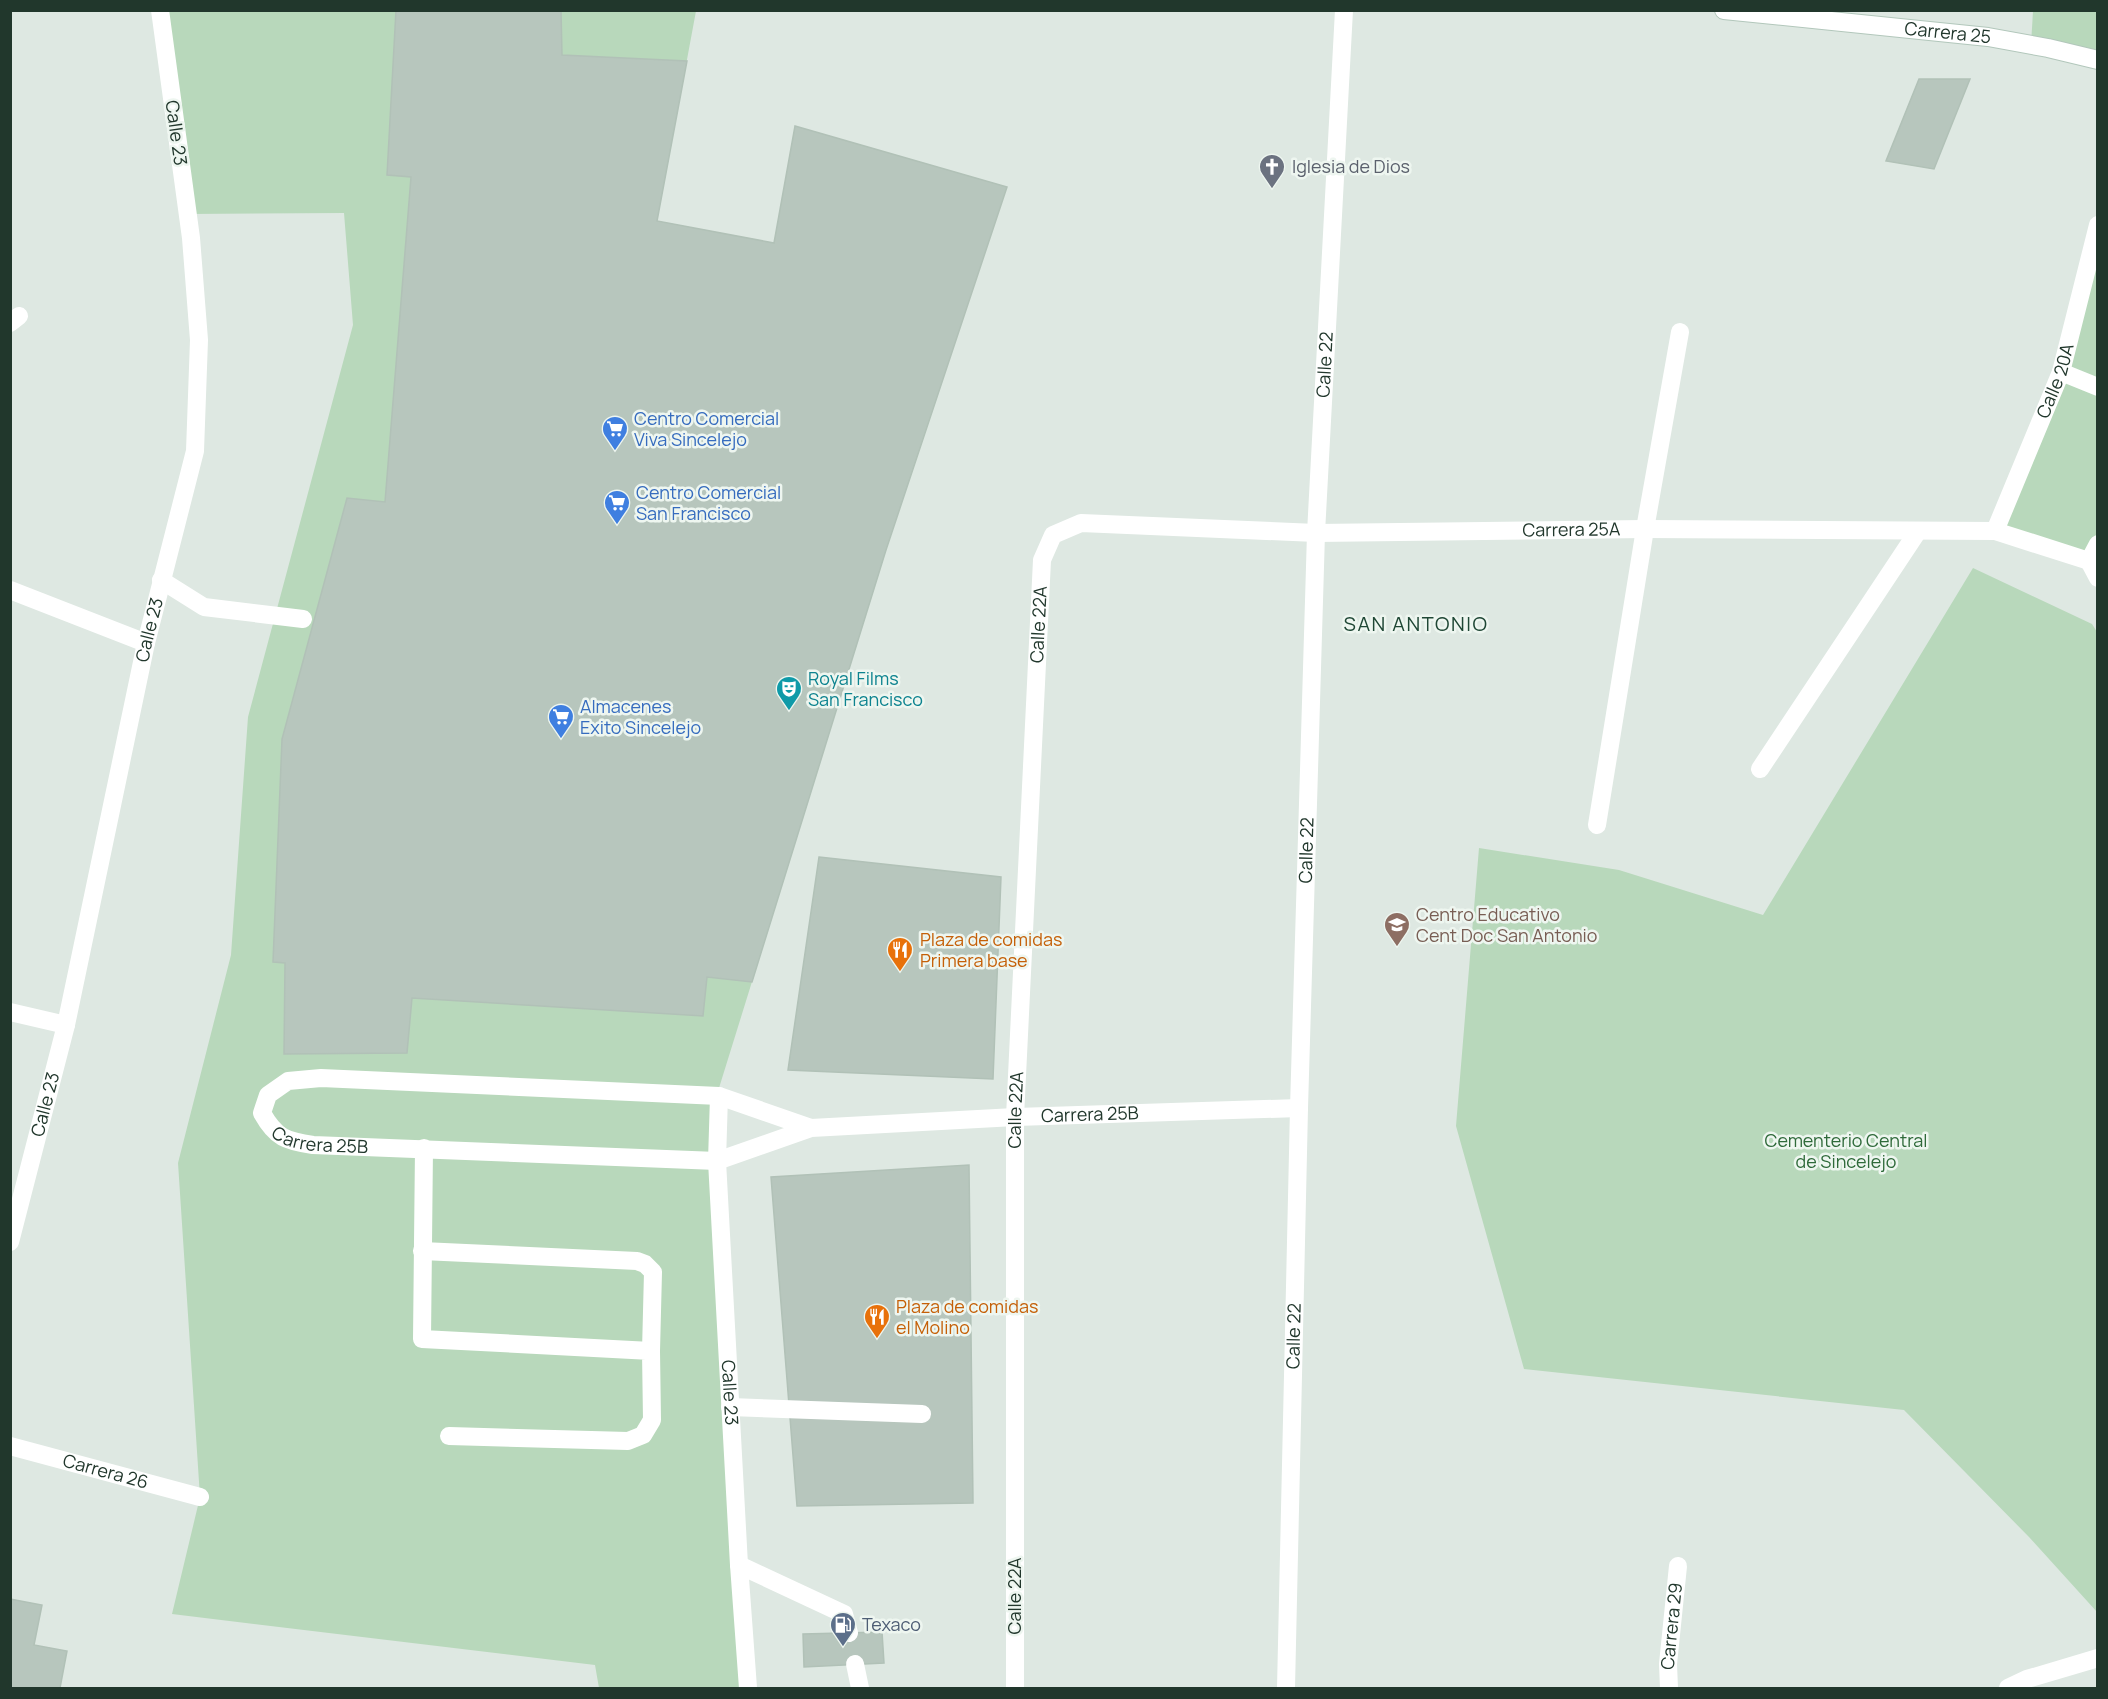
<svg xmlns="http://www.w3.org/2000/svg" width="2108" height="1699" viewBox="0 0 2108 1699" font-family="Manrope,sans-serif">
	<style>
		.green { fill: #b8d8bb }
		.building { fill: #b7c6bd; stroke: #b1c1b7; stroke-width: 1.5 }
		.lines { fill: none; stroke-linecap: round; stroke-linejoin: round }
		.secondary-casing { stroke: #b2c7bb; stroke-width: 20 }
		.service { stroke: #fff; stroke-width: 18 }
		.minor { stroke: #fff; stroke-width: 18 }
		.tertiary { stroke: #fff; stroke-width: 18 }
		.secondary { stroke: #fff; stroke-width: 18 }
		.labels { text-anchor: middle; stroke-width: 5; stroke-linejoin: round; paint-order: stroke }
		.street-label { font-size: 18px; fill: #21372c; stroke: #eef6f0 }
		.worship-label { font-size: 18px; fill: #5b616d; stroke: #eef6f0; text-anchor: start }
		.shop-label { font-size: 18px; fill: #366cbe; stroke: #eef6f0; text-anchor: start }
		.culture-label { font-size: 18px; fill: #0d838f; stroke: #eef6f0; text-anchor: start }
		.education-label { font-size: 18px; fill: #785e54; stroke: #eef6f0; text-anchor: start }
		.food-label { font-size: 18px; fill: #c56008; stroke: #eef6f0; text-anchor: start }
		.park-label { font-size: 18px; fill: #2f6a3a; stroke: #eef6f0 }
		.service-label { font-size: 18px; fill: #4e5e75; stroke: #eef6f0; text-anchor: start }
		.neighbourhood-label { font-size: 20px; letter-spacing: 1.5px; fill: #1f4735; stroke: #eef6f0 }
	</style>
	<rect width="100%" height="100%" fill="#dee8e2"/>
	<g class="green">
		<path d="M160,11H696L657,221L774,243L795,126L1007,187L886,550L719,1088L748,1688H599L595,1665L172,1614L200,1497L178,1163L231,955L248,717L353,325L344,213L187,214Z"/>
		<path d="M2033,11H2097V60L2031,45Z"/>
		<path d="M2097,225V544L2089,561L1995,531L2061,372Z"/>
		<path d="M1973,568L2092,624L2097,632V1612L2029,1537L1904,1410L1524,1369L1456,1126L1479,848L1619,870L1763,915Z"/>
	</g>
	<g class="building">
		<path d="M396,10H561L562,55L687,61L657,221L774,243L795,126L1007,187L886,550L752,982L707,977L703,1016L412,998L407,1053L284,1054L285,963L273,962L282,739L347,498L385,502L411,177L387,175Z"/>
		<path d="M1919,79H1970L1934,169L1886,161Z"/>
		<path d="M819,857L1001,877L993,1079L788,1070Z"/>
		<path d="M969,1165L973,1503L797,1506L771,1177Z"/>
		<path d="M10,1599L42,1605L34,1645L67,1651L60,1688H10Z"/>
		<path d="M882,1632L884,1663L804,1667L803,1634Z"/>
	</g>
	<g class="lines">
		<defs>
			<g id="secondary">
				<path id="s9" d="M1724,10L1988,37L2048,48L2098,60"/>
			</g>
		</defs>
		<use href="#secondary" class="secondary-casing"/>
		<g class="service">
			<path d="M161,580L204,607L303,619"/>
			<path d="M1597,825L1645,529L1680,332"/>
			<path d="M424,1148L422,1339L651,1351L652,1420L643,1435L628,1441L449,1436"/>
			<path d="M422,1251L637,1261L645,1264L653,1272L651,1351"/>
			<path d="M730,1407L922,1414"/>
			<path d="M739,1565L844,1614L849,1633"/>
			<path d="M855,1664L860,1688"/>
		</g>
		<g class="minor">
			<path d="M10,323L19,316"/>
			<path d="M2061,372L2098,387"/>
			<path id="s1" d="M1995,531L2061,372L2098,225"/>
			<path d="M10,590L146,643"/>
			<path d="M1760,769L1918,531"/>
			<path d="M10,1012L66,1025"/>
			<path id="s2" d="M719,1096L717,1161L739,1565L748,1688"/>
			<path id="s3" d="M811,1128L719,1096L321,1078L288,1081L268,1095L262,1113C276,1138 286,1141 313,1145L717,1161L811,1128L1015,1117L1299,1108"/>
			<path id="s4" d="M10,1242L66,1025L146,643L195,451L199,340L191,238L160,10"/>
			<path id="s5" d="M10,1446L200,1497"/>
			<path id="s6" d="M1015,1688V1117L1042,560L1053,535L1081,523L1316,533L1645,529L1995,531L2089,561"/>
			<path id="s7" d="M1286,1688L1299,1108L1316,533L1344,10"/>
			<path id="s8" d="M1669,1688L1668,1664L1678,1566"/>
			<path d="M2008,1688L2027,1679L2098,1658"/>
		</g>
		<path class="tertiary" d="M2098,544L2089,561L2098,578"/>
		<use href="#secondary" class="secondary"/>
	</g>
	<defs>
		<symbol id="church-pin" viewBox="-11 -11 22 30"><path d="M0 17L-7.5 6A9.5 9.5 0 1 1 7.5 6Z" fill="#6b7280" stroke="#eef6f0"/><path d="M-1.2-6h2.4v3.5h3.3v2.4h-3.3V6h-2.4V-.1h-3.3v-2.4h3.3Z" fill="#fff"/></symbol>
		<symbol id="supermarket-pin" viewBox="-11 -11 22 30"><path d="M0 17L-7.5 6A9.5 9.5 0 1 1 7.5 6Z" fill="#3f7fe0" stroke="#eef6f0"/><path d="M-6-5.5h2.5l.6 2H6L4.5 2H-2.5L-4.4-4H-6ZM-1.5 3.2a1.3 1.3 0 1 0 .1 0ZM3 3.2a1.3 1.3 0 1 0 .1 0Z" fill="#fff"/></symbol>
		<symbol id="theatre-pin" viewBox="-11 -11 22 30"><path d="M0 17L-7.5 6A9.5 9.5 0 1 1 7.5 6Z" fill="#0f9aa8" stroke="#eef6f0"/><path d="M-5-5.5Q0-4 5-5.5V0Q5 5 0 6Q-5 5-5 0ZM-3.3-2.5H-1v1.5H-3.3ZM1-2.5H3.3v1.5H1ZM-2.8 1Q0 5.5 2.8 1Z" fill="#fff"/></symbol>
		<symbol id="school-pin" viewBox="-11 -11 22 30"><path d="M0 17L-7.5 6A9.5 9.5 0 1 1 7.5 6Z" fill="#8d6e63" stroke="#eef6f0"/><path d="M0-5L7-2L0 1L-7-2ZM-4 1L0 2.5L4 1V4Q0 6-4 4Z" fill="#fff"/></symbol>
		<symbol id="restaurant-pin" viewBox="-11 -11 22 30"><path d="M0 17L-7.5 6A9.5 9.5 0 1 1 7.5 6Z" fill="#e8710a" stroke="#eef6f0"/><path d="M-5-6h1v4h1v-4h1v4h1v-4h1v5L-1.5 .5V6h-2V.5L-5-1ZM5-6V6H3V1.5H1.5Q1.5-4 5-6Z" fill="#fff"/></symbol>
		<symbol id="fuel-pin" viewBox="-11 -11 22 30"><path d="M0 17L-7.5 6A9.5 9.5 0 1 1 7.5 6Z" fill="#5c6f8a" stroke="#eef6f0"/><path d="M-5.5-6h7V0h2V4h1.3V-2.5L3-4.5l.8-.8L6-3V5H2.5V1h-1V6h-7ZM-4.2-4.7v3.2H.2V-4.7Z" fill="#fff"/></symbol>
	</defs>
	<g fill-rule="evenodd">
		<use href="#church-pin" x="1257" y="152" width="30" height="40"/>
		<use href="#supermarket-pin" x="600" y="414" width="30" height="40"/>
		<use href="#supermarket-pin" x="602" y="488" width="30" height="40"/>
		<use href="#theatre-pin" x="774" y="674" width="30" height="40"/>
		<use href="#supermarket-pin" x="546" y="702" width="30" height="40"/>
		<use href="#school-pin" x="1382" y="910" width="30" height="40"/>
		<use href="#restaurant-pin" x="885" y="935" width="30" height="40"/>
		<use href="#restaurant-pin" x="862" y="1302" width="30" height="40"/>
		<use href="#fuel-pin" x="828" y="1610" width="30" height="40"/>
	</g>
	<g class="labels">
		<g class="street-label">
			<text dy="6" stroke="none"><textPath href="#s9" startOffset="225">Carrera 25</textPath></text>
			<text transform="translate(176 133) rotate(82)" y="6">Calle 23</text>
			<text dy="6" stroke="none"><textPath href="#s7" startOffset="1324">Calle 22</textPath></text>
			<text dy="6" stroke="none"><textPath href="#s1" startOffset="162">Calle 20A</textPath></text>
			<text dy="6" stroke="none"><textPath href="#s6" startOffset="1677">Carrera 25A</textPath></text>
			<text dy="6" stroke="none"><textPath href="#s6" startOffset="1064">Calle 22A</textPath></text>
			<text dy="6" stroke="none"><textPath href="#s4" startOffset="628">Calle 23</textPath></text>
			<text dy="6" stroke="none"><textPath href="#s7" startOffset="838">Calle 22</textPath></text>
			<text dy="6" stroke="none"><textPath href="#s4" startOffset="142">Calle 23</textPath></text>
			<text dy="6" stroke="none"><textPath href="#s6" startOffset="578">Calle 22A</textPath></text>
			<text dy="6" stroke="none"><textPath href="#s3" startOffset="1419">Carrera 25B</textPath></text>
			<text dy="6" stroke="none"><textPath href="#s3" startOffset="642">Carrera 25B</textPath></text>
			<text dy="6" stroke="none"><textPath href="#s7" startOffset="352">Calle 22</textPath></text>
			<text dy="6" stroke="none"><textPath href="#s2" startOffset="297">Calle 23</textPath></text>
			<text dy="6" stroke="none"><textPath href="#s5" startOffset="99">Carrera 26</textPath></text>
			<text transform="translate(1015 1596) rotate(-90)" y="6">Calle 22A</text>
			<text dy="6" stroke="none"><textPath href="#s8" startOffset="62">Carrera 29</textPath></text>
		</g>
		<g class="worship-label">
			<text x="1292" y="173">Iglesia de Dios</text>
		</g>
		<g class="shop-label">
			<text x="634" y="425">Centro Comercial<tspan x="634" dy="21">Viva Sincelejo</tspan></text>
			<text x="636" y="499">Centro Comercial<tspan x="636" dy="21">San Francisco</tspan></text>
			<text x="580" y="713">Almacenes<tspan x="580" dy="21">Exito Sincelejo</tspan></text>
		</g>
		<g class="culture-label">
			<text x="808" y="685">Royal Films<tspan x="808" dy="21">San Francisco</tspan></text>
		</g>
		<g class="education-label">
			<text x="1416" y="921">Centro Educativo<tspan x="1416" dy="21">Cent Doc San Antonio</tspan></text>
		</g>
		<g class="food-label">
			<text x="920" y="946">Plaza de comidas<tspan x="920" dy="21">Primera base</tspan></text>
			<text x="896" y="1313">Plaza de comidas<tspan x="896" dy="21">el Molino</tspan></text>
		</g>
		<g class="park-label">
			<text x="1846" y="1147">Cementerio Central<tspan x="1846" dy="21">de Sincelejo</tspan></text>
		</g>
		<g class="service-label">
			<text x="862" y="1631">Texaco</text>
		</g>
		<g class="neighbourhood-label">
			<text x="1416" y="631">SAN ANTONIO</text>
		</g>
	</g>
	<rect width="2108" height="1699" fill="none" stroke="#21372c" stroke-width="24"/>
</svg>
